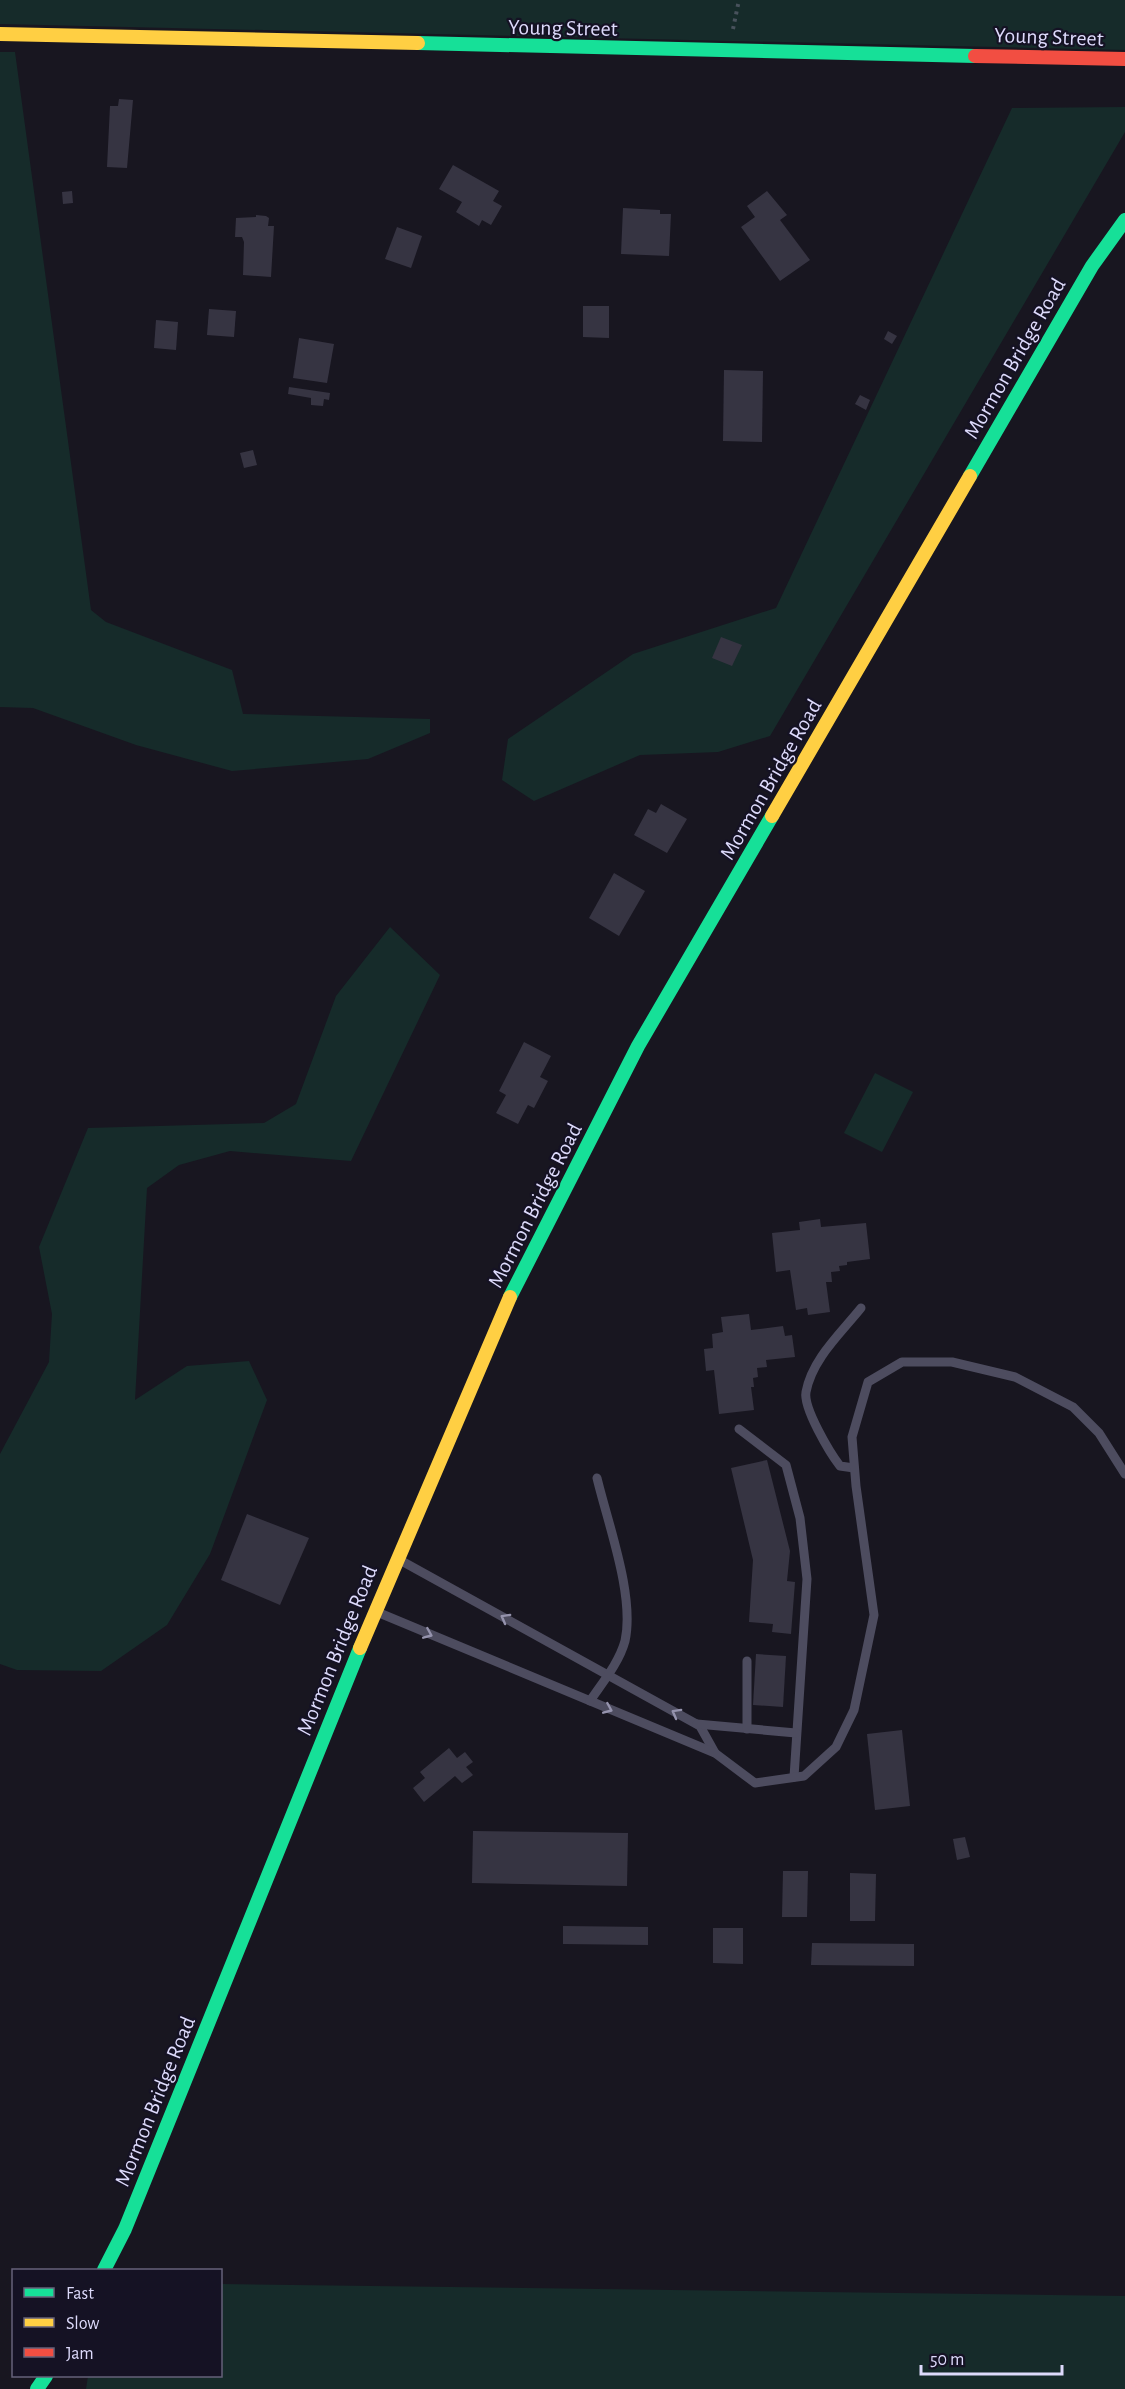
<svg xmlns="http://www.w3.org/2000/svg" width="1125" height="2389" viewBox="0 0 1125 2389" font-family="'Alegreya Sans',sans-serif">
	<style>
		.green { fill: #162b2a }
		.building { fill: #363442 }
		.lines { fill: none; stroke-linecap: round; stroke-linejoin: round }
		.path { stroke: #48525c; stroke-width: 4; stroke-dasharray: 3 4.5; stroke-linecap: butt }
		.lane { stroke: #4d4c5f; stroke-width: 9 }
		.fast { stroke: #16e098; stroke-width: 14 }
		.slow { stroke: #ffcf43; stroke-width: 14 }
		.jam { stroke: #f24e42; stroke-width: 14 }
		.oneway { stroke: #9593ad }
		.labels { text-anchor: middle; stroke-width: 4.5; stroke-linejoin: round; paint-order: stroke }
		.street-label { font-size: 22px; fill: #dddafb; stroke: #151224 }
	</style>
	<rect width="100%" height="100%" fill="#181620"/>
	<g class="green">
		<path d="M0,0H1125V50L0,24Z"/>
		<path d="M0,52H15L91,610L106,622L232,670L243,714L430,719V733L368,759L232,771L136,745L33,708L0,707Z"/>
		<path d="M1125,107V132L770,736L718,752L640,755L534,801L502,780L508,739L633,654L776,608L1012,108Z"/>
		<path d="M390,927L440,975L351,1161L230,1151L179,1165L147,1188L135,1400L187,1366L249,1361L267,1400L210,1554L167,1625L101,1671L17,1670L0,1664V1454L49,1362L52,1314L39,1247L88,1128L264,1123L296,1104L336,996Z"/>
		<path d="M875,1073L913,1092L882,1152L844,1133Z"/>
		<path d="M221,2284L1125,2296V2389H86L88,2376H220Z"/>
	</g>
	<g class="building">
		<path d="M119,99L133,100L127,168L107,167L110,106H118Z"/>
		<path d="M453,165L499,191L493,201L502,206L491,225L482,220L479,226L456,212L462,202L439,189Z"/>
		<path d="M72,191L73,203L63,204L62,192Z"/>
		<path d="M767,191L787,215L780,220L810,260L780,281L741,227L755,217L747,206Z"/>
		<path d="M623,208L660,210V214H671L669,256L621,254Z"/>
		<path d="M256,215L266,216L269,218L268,226H274L271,277L243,275L244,242L242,237H235L236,218L256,217Z"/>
		<path d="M397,227L422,236L411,268L385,259Z"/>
		<path d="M583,306H609V338L583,337Z"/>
		<path d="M209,309L236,311L234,337L207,335Z"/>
		<path d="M156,320L178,322L176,350L154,348Z"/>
		<path d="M888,331L897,336L892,344L884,339Z"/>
		<path d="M299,338L334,344L327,383L293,378Z"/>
		<path d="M724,370L763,371L762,442L723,441Z"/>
		<path d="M289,387L330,393L329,400L324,399L323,406L311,405V398L288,394Z"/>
		<path d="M860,395L870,400L866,410L855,404Z"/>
		<path d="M253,450L257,465L244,468L240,453Z"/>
		<path d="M721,637L742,645L732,666L712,658Z"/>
		<path d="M661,804L687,819L667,853L634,835L648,809L656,813Z"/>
		<path d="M614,873L645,891L619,936L589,918Z"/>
		<path d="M524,1042L551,1056L540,1077L548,1081L534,1108L528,1105L518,1124L496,1113L506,1095L499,1091Z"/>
		<path d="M820,1219L821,1227L866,1223L870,1259L847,1262V1265L839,1266L840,1271L831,1272L832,1282H826L830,1312L808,1315L807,1308L796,1310L790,1270L776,1272L772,1233L800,1230L799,1222Z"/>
		<path d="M749,1314L751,1330L783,1326L785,1336L792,1335L795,1357L766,1360L767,1367L757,1368L758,1377L753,1378L754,1387H751L754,1410L719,1414L714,1370L706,1371L704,1349L713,1348L712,1334L723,1332L721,1317Z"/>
		<path d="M767,1460L790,1551L787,1581L795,1582L791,1634L772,1632L773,1624L749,1622L753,1560L731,1468Z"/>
		<path d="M247,1514L309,1538L280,1605L221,1580Z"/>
		<path d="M756,1654L786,1656L783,1707L753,1705Z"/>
		<path d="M902,1730L910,1806L875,1810L867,1734Z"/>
		<path d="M449,1748L457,1758L465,1752L473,1762L466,1767L473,1775L462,1783L455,1776L424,1802L413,1788L425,1778L420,1772Z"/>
		<path d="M473,1831L628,1833L627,1886L472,1883Z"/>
		<path d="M965,1837L970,1857L957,1860L953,1839Z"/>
		<path d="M783,1871H808L807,1917H782Z"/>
		<path d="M850,1873L876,1874L875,1921H850Z"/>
		<path d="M563,1926L648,1927V1945L563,1944Z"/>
		<path d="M713,1928H743V1964L713,1963Z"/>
		<path d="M812,1943L914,1944V1966L811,1965Z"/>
	</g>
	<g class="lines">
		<path class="path" d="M733,29L739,0"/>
		<g class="lane">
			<path d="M739,1429L786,1465L800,1518L807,1579L794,1777"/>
			<path d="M854,1468L840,1466C830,1453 803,1408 806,1392C812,1359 841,1333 861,1308"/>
			<path d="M398,1559L700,1726L715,1753"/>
			<path d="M377,1612L715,1753L755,1783L804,1776L836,1747L854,1710L874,1615L856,1486L852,1437L868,1382L902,1362H952L1015,1377L1073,1407L1099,1433L1125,1474"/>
			<path d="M590,1701C602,1683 619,1663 625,1641C635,1596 608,1524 597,1478"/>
			<path d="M697,1724L796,1733"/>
			<path d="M747,1729V1661"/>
		</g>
		<g class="fast">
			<path d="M418,43L975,56"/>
			<path d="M970,476L1092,266L1125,220"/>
			<path d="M510,1297L638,1046L772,816"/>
			<path d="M104,2270L125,2229L360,1648"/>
			<path d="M37,2389L46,2376"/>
		</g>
		<g class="slow">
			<path d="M0,34L418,43"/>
			<path d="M772,816L970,476"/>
			<path d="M360,1648L510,1297"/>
		</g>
		<path class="jam" d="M975,56L1125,59"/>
	</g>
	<defs><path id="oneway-chevron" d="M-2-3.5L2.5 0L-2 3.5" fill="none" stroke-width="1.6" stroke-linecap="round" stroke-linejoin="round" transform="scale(1.5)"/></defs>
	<g class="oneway">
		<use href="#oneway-chevron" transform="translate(505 1618) rotate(-151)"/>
		<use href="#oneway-chevron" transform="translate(428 1634) rotate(23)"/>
		<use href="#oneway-chevron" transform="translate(608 1709) rotate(23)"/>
		<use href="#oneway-chevron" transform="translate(676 1713) rotate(-151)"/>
	</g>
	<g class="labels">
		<g class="street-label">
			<text transform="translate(563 27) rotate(1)" y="8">Young Street</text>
			<text transform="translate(1049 36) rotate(2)" y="8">Young Street</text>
			<text transform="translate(1014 358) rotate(-60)" y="8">Mormon Bridge Road</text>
			<text transform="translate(770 779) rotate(-60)" y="8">Mormon Bridge Road</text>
			<text transform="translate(534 1205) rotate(-63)" y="8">Mormon Bridge Road</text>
			<text transform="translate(336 1650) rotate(-68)" y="8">Mormon Bridge Road</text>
			<text transform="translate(154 2101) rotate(-68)" y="8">Mormon Bridge Road</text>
		</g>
	</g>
	<rect x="12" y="2269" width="210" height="108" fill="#151224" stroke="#65627a" stroke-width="1.5"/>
	<rect x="24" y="2288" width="30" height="9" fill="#16e098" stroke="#65627a" stroke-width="1.5"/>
	<text x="66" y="2299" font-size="18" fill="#dddafb">Fast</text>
	<rect x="24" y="2318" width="30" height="9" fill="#ffcf43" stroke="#65627a" stroke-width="1.5"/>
	<text x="66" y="2329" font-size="18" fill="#dddafb">Slow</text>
	<rect x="24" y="2348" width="30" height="9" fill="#f24e42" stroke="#65627a" stroke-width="1.5"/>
	<text x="66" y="2359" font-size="18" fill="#dddafb">Jam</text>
	<path d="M921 2365v9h141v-9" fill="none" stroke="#dddafb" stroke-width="3"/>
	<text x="930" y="2365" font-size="18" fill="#dddafb" stroke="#151224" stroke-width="4.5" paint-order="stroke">50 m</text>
</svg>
